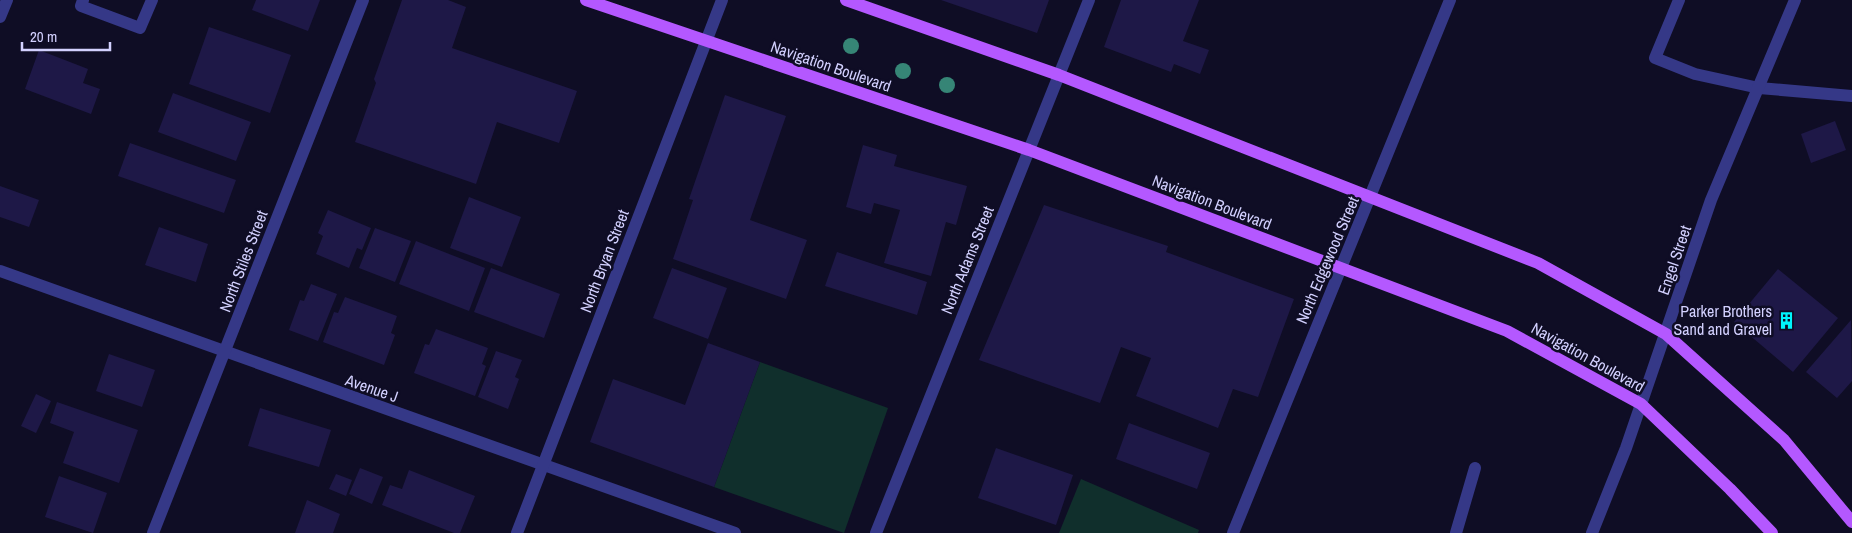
<svg xmlns="http://www.w3.org/2000/svg" width="1852" height="533" viewBox="0 0 1852 533" font-family="'Archivo Narrow',sans-serif">
	<style>
		.green { fill: #102f2c }
		.building { fill: #1e1847 }
		.lines { fill: none; stroke-linecap: round; stroke-linejoin: round }
		.service { stroke: #353887; stroke-width: 12 }
		.minor { stroke: #353887; stroke-width: 12 }
		.primary { stroke: #b458ff; stroke-width: 12 }
		.tree { fill: #368576 }
		.labels { text-anchor: middle; stroke-width: 5; stroke-linejoin: round; paint-order: stroke }
		.street-label { font-size: 16px; fill: #d3d1ff; stroke: #0f0d25 }
		.poi-label { font-size: 16px; fill: #d3d1ff; stroke: #0f0d25; text-anchor: end }
	</style>
	<rect width="100%" height="100%" fill="#0f0d25"/>
	<g class="green">
		<path d="M760,362L888,408L844,533L714,487Z"/>
		<path d="M1081,479L1199,530L1198,533H1059Z"/>
	</g>
	<g class="building">
		<path d="M256,0H320L308,31L252,10Z"/>
		<path d="M402,0H448L466,7L452,48L577,91L559,143L497,122L476,184L355,142L376,83L374,79Z"/>
		<path d="M941,0H1049L1037,33Z"/>
		<path d="M1121,0H1199L1183,41L1209,50L1200,74L1174,64L1171,72L1104,47Z"/>
		<path d="M209,27L291,55L270,113L189,84Z"/>
		<path d="M39,50L88,69L83,83L100,89L91,114L25,89Z"/>
		<path d="M173,93L251,122L236,161L158,132Z"/>
		<path d="M725,95L786,116L750,220L807,240L786,299L673,259L693,200L689,199Z"/>
		<path d="M1835,121L1846,150L1811,163L1801,134Z"/>
		<path d="M130,143L236,180L224,213L118,176Z"/>
		<path d="M863,145L897,155L894,166L967,186L956,225L946,222L931,276L884,263L900,210L874,203L871,214L846,207Z"/>
		<path d="M0,186L39,200L29,227L0,217Z"/>
		<path d="M469,197L521,217L502,267L450,248Z"/>
		<path d="M1044,205L1168,246L1166,252L1294,299L1258,397L1233,389L1218,428L1136,396L1151,358L1121,347L1100,403L979,360Z"/>
		<path d="M328,210L371,228L362,250L357,248L349,268L316,254L323,236L318,233Z"/>
		<path d="M159,227L208,244L196,282L145,265Z"/>
		<path d="M375,228L411,241L395,282L359,268Z"/>
		<path d="M416,241L485,268L469,311L399,284Z"/>
		<path d="M837,252L927,282L917,315L825,286Z"/>
		<path d="M491,268L560,294L544,338L474,312Z"/>
		<path d="M672,268L727,288L708,339L653,318Z"/>
		<path d="M1778,269L1838,318L1793,372L1734,322Z"/>
		<path d="M311,284L337,294L318,341L289,330L300,300L304,301Z"/>
		<path d="M345,297L397,316L391,333L395,335L384,365L323,342L334,312L338,313Z"/>
		<path d="M1851,320L1852,381L1837,398L1806,372Z"/>
		<path d="M436,329L488,348L482,364L486,366L475,396L414,373L425,344L429,345Z"/>
		<path d="M708,343L760,362L714,487L590,442L613,379L685,405Z"/>
		<path d="M496,351L522,360L515,377L519,379L508,409L478,397Z"/>
		<path d="M109,354L155,370L142,407L96,391Z"/>
		<path d="M36,394L51,401L36,433L21,426Z"/>
		<path d="M57,402L138,430L119,483L63,463L74,432L50,423Z"/>
		<path d="M260,408L331,430L319,467L248,446Z"/>
		<path d="M1129,423L1210,453L1197,489L1116,459Z"/>
		<path d="M996,448L1073,475L1056,525L978,498Z"/>
		<path d="M360,468L383,477L372,504L349,494Z"/>
		<path d="M409,470L475,496L460,533H454L382,505L390,485L402,489Z"/>
		<path d="M336,474L352,480L346,496L329,489Z"/>
		<path d="M59,476L107,493L93,533L45,517Z"/>
		<path d="M307,500L340,514L333,533H295Z"/>
	</g>
	<g class="lines">
		<g class="service">
			<path d="M83,0L81,6L140,28L152,0"/>
			<path d="M1679,0L1655,58L1695,74L1759,88L1852,96"/>
			<path d="M1456,533L1475,468"/>
		</g>
		<g class="minor">
			<path d="M0,17L7,0"/>
			<path d="M0,271L735,533"/>
			<path d="M153,533L363,0"/>
			<path d="M517,533L722,0"/>
			<path d="M876,533L1089,0"/>
			<path d="M1233,533L1450,0"/>
			<path d="M1592,533L1626,448L1711,200L1795,0"/>
		</g>
		<g class="primary">
			<path d="M586,0L1029,150L1507,331L1641,404L1730,489L1772,533"/>
			<path d="M846,0L1059,75L1538,263L1666,334L1784,440L1852,522"/>
		</g>
	</g>
	<g class="tree">
		<circle cx="851" cy="46" r="8"/>
		<circle cx="903" cy="71" r="8"/>
		<circle cx="947" cy="85" r="8"/>
	</g>
	<defs>
		<symbol id="building-bare" viewBox="-9 -9 18 18"><path d="M-4-6H4V6H1V3H-1V6H-4ZM-2.5-4.3h1.7v1.8h-1.7ZM.8-4.3h1.7v1.8H.8ZM-2.5-1h1.7V.8h-1.7ZM.8-1h1.7V.8H.8Z" fill="#00f5fc" stroke="#0f0d25" stroke-width="2.5" paint-order="stroke"/></symbol>
	</defs>
	<g fill-rule="evenodd">
		<use href="#building-bare" x="1774" y="308" width="25" height="25"/>
	</g>
	<g class="labels">
		<g class="street-label">
			<text transform="translate(831 66) rotate(19)" y="6">Navigation Boulevard</text>
			<text transform="translate(1212 202) rotate(21)" y="6">Navigation Boulevard</text>
			<text transform="translate(967 260) rotate(-68)" y="6">North Adams Street</text>
			<text transform="translate(1327 260) rotate(-67)" y="6">North Edgewood Street</text>
			<text transform="translate(1674 260) rotate(-71)" y="6">Engel Street</text>
			<text transform="translate(243 261) rotate(-69)" y="6">North Stiles Street</text>
			<text transform="translate(604 261) rotate(-69)" y="6">North Bryan Street</text>
			<text transform="translate(1588 357) rotate(29)" y="6">Navigation Boulevard</text>
			<text transform="translate(372 388) rotate(19)" y="6">Avenue J</text>
		</g>
		<g class="poi-label">
			<text x="1772" y="317">Parker Brothers<tspan x="1772" dy="18">Sand and Gravel</tspan></text>
		</g>
	</g>
	<path d="M22 42v8h88v-8" fill="none" stroke="#d3d1ff" stroke-width="2.5"/>
	<text x="30" y="42" font-size="15" fill="#d3d1ff" stroke="#0f0d25" stroke-width="4" paint-order="stroke">20 m</text>
</svg>
